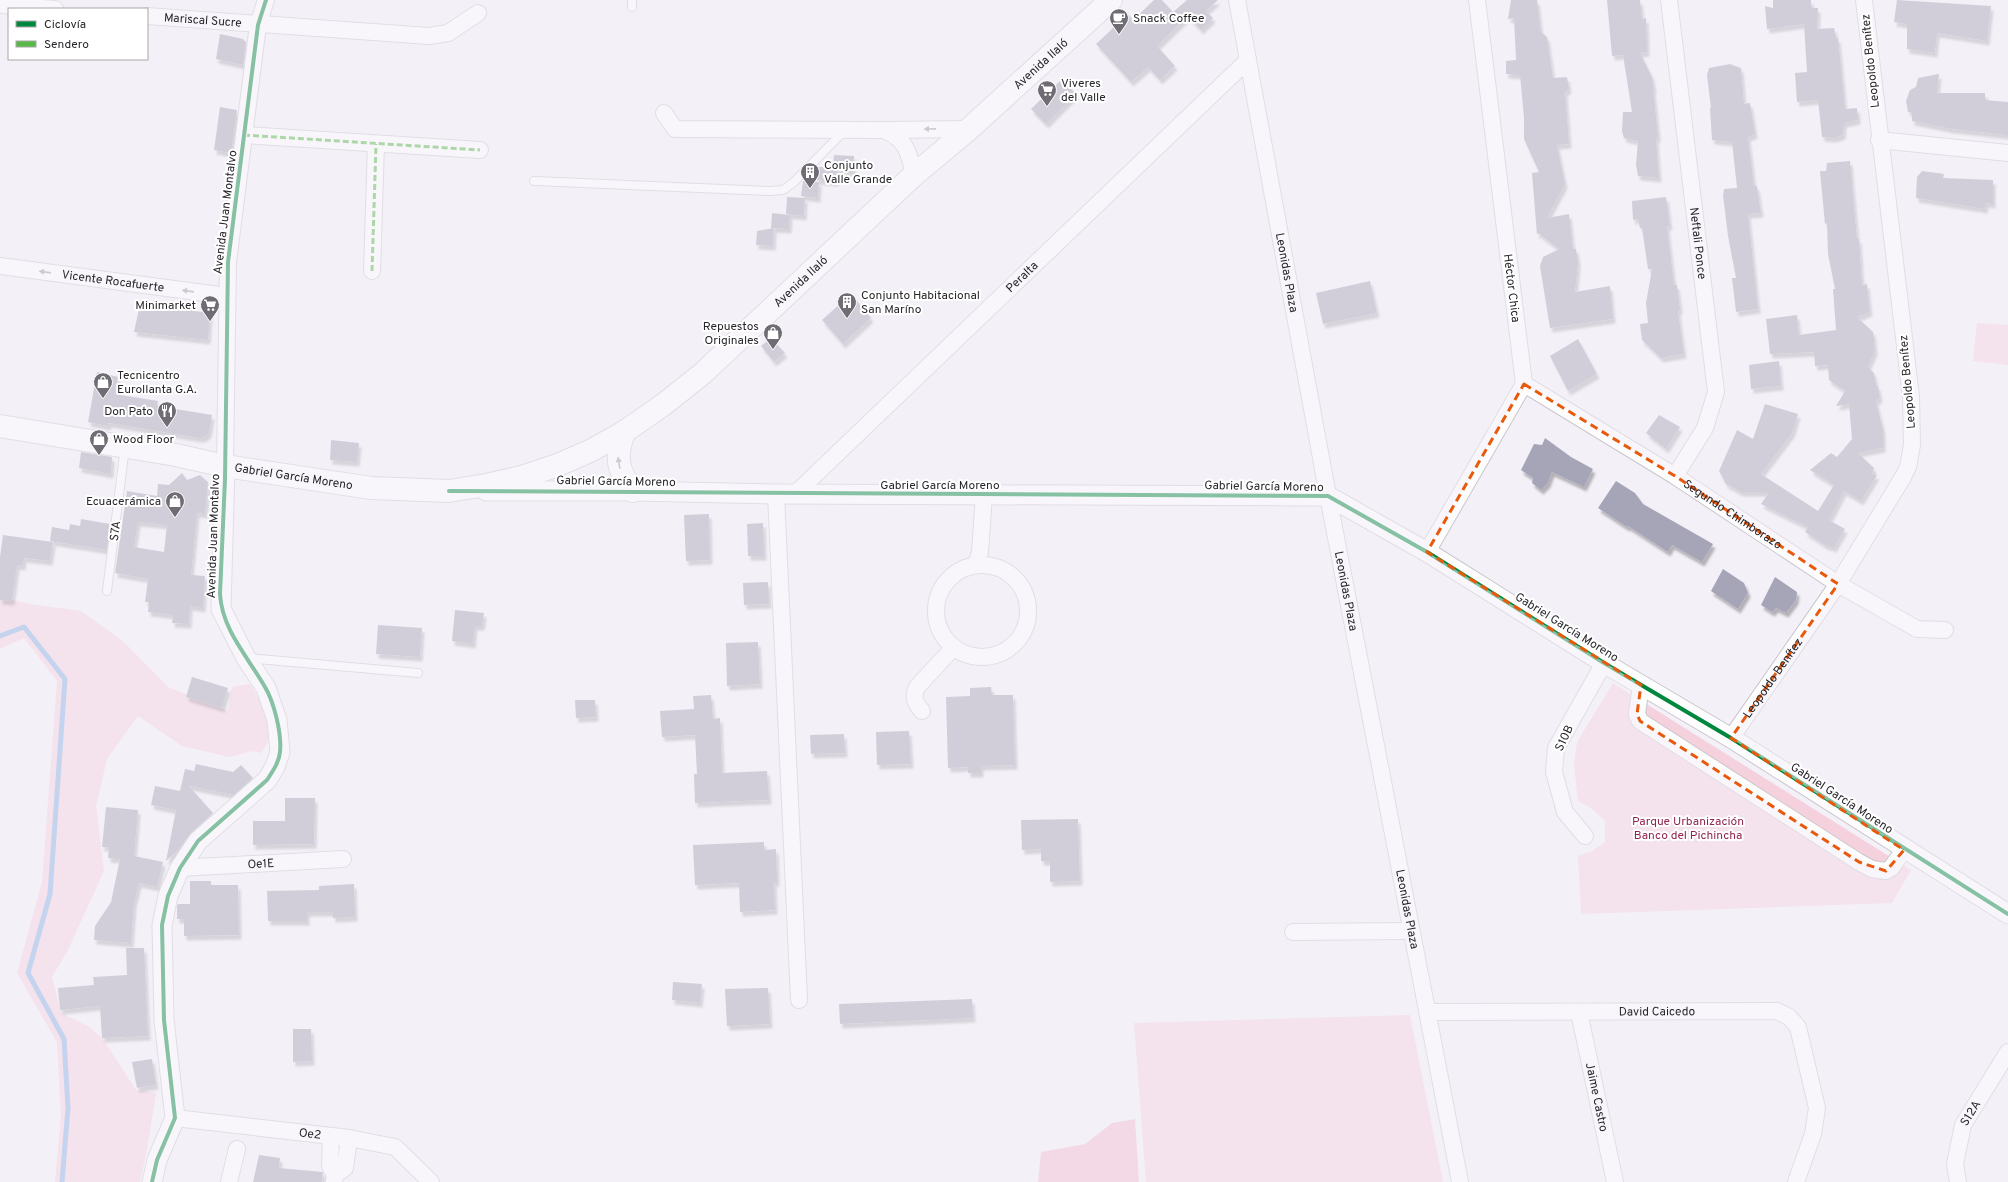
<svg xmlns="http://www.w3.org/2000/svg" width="2008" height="1182" viewBox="0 0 2008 1182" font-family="Overpass,sans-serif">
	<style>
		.green { fill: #f4d1dd }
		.forest { fill: #f2bdcf }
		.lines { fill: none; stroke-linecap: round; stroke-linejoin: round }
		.stream { stroke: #8bb2e3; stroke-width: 5 }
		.building { fill: #a6a5b7; fill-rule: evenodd; filter: url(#shadow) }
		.service-casing { stroke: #c9c6cd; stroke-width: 10 }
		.minor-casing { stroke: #c9c6cd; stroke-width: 18 }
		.tertiary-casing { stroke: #c9c6cd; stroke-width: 21 }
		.secondary-casing { stroke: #c9c6cd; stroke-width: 24 }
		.service { stroke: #fdfdfe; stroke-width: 8 }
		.minor { stroke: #fdfdfe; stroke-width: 16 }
		.tertiary { stroke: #fdfdfe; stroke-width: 19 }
		.secondary { stroke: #fdfdfe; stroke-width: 22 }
		.quiet { stroke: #58b947; stroke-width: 3; stroke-dasharray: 6 3; stroke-linecap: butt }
		.cycleway-casing { stroke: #fff; stroke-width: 6 }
		.cycleway { stroke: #00873e; stroke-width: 4 }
		.oneway { fill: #9d9c9f }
		.marked { fill: none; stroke: #e8590c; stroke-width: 3; stroke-dasharray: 8 5; stroke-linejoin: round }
		.labels { text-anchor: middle; stroke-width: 4; stroke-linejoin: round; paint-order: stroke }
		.poi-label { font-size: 12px; fill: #28262b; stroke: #fff; text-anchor: start }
		.street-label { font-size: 12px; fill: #28262b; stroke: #fff }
		.park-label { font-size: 12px; fill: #912550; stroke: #fff }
	</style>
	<defs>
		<filter id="shadow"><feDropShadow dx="2.5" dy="4.5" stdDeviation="1" flood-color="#0004"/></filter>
	</defs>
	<rect width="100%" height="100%" fill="#f4f0f8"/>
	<g class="green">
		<path d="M1977,323L2008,325V365L1973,361Z"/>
		<path d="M0,597L29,604L81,611L124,642L168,687L228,711L232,687L250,684C259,700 275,722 268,741C267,745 263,749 261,753L253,751L229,757L182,746L138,716L107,759L96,806L104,871L68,950L52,977L61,1013L88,1026L103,1039L136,1090L156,1093L147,1150L140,1182H55L61,1115L57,1042L17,973L42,882L57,681L24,638L0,649Z"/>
		<path d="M1613,683L1911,870L1892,903L1581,914L1578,856L1592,851L1605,842V821L1591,808L1578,801L1574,765L1577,742Z"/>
		<path d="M1410,1015L1443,1182H1146L1134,1023Z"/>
	</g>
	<path class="forest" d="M1135,1119L1139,1182H1038L1041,1152L1085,1144L1112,1123Z"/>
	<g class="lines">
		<path class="stream" d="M0,636L24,627L65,679L50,894L28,973L64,1039L68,1108L62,1182"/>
	</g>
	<g class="building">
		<path d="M1154,0H1162L1173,12L1187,0H1218L1206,11L1213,18L1201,30L1188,16L1157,46L1175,66L1160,80L1148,67L1131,82L1096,44L1128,14L1133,20Z"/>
		<path d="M1511,0H1537L1541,32L1547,37L1553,78L1567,77L1569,89L1565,92L1569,144L1557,145L1565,184L1547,218L1569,214L1573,249H1576L1578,262L1575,292L1610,286L1613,319L1550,328L1540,266L1543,257L1559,249L1538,233L1537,235L1532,173L1539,172L1524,139V118L1520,75L1506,74V61L1516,60L1514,18L1508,19Z"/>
		<path d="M1607,0H1640L1642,19L1646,18L1647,52L1640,53L1652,77L1654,89H1653L1658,136L1656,140L1659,178L1638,176L1636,165L1638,141L1624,138L1622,131L1623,112H1632L1623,55L1612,56Z"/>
		<path d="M1773,0H1811V8H1818L1817,29L1834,28L1836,38H1838L1845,109L1857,108L1858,120L1844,123L1843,135L1834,138L1822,137L1818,100L1797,102L1795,73L1807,72L1804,24L1767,29L1765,6L1773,8Z"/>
		<path d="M1897,0L1991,6L1987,41L1937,33L1935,53L1907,49V24L1894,22Z"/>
		<path d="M220,34L243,39L246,42L243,65L216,59Z"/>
		<path d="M1730,64L1741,68L1744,104L1750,103L1755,134L1748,137L1754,186H1757L1761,213L1748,214L1758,309L1736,312L1732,278H1736L1728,236L1723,195L1724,189L1737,188L1732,142L1712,140L1710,108H1711L1707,75L1709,68Z"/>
		<path d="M1939,74L1937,93H1985V100L2008,102V135L1952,129L1912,121V112H1908L1906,101L1910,90L1916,87L1918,78Z"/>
		<path d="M1062,79L1076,94L1046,124L1031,109Z"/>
		<path d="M220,107L237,110L231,153L214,150Z"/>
		<path d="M834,155L854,156L853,172L837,170L836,182L816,180L817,167H833Z"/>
		<path d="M1850,161L1857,239L1859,238L1862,285L1867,284L1870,312L1857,317L1873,332L1875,350L1868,367L1874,373L1876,385L1878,386L1880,398L1876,401L1883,430V448L1858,453L1874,468L1872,474L1877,475L1861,501L1844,491L1829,520L1845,529L1834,548L1825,545L1805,532L1808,527L1761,504L1769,492H1741L1726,484L1719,471L1737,430L1753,439L1765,404L1798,414L1792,433L1761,474L1818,511L1834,485L1810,470L1831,453L1837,457L1852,439L1849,404L1836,406L1845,391L1829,380L1828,365L1815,366L1814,352L1770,354L1766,319L1797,315L1799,335L1836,330L1833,289H1835L1828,254L1827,223L1825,224L1820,171H1826L1827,163Z"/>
		<path d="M1922,171L1944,174L1943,178L1993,180V204L1986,203L1985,209L1916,198L1917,177Z"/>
		<path d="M803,181L819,182L818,198L801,196Z"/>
		<path d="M787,197L805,198L804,216L786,214Z"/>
		<path d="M1666,197L1670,226H1667L1674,285H1677L1680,309L1678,312L1684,354L1661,358L1642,340L1640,324L1648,323L1646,303L1652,269H1648L1642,228H1640L1638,219L1633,220L1632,201Z"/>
		<path d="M772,213L790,215L789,229L771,228Z"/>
		<path d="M774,228L773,246L756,245L757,231Z"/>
		<path d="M1370,281L1377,313L1323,324L1316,293Z"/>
		<path d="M851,294L871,318L843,344L822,320Z"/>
		<path d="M140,304L210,313L208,340L134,332Z"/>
		<path d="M771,338L785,353L774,362L761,346Z"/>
		<path d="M1578,339L1597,374L1568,391L1550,356Z"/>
		<path d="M1779,361L1781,386L1751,389L1749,365Z"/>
		<path d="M97,372L118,377L115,394L158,401L157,406L212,415L209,433L205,437L199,438L109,423L108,426L88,422Z"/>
		<path d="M1659,415L1680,427L1666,449L1646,433Z"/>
		<path d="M1545,438L1571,457L1593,469L1584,487L1552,472L1548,483L1541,490L1532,483L1533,478L1521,470L1534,444L1542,445Z"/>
		<path d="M331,440L359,443L357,462L330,460Z"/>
		<path d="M81,452L112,457L111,474L79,468Z"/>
		<path d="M182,473L187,480L200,475L208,482L205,514L197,513L191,575L205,576L203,608L190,606L189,624L172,623L173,615L148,612L149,602H145L148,579L115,573L127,491L157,496L158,484L169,485ZM138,522L167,525L164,552L134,547Z"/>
		<path d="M1616,481L1635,493L1643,504L1713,544L1702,562L1672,545L1668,552L1628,526L1627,527L1598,508Z"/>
		<path d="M709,514L710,560L686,561L684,515Z"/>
		<path d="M81,519L110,524L107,550L50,541L52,527L69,530L70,524L80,526Z"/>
		<path d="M763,523L764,556H748L747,524Z"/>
		<path d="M3,535L53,542L50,561L24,558L23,566L17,565L12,601L0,600V557Z"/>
		<path d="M1723,569L1744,583L1748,593L1738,609L1711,591Z"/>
		<path d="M1775,577L1797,592L1796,600L1786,613L1776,608L1772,612L1761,605Z"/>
		<path d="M768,582L769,604L744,605L743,583Z"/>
		<path d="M455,610L484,613L482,626H475L473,644L452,641Z"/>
		<path d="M378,625L422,628L420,657L376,654Z"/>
		<path d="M758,642L760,684L727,686L726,643Z"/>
		<path d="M192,677L228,688L222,708L186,697Z"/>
		<path d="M991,687L992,695H1013L1015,765L981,766V773H968V767L948,768L946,697L970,696V688Z"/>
		<path d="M711,695L713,719L720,718L722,773L767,771L769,800L695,803L694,774H697L695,735L662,737L660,711L694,709L693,696Z"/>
		<path d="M575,700H595L596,717L576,718Z"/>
		<path d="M909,731L911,764L877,765L876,732Z"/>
		<path d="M844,734L845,753L811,754L810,735Z"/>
		<path d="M196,764L233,772L241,765L253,778L234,795L189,786L213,813L191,833L179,849L166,861L176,810L151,805L155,786L180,791L185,769L194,771Z"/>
		<path d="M285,798H315L314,844L253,845V821H285Z"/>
		<path d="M106,807L138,810L134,856L163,862L157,887L139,883L134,903L131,943L94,940L95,926L111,902L120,859L108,858L109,847H102Z"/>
		<path d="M1078,819L1080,881L1050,882V861H1041V849L1022,850L1021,820Z"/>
		<path d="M764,842V850L776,849L777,882H774L775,910L740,912L739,883L695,885L693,845Z"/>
		<path d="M190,881H211V885H238L239,935L184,936V919H177V906L178,904H190Z"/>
		<path d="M354,884L355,917L333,918V912H307V921H268L267,891L319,890V886Z"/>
		<path d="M126,948H144L148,1036L102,1038L100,1006L60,1010L58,988L94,985L93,977L127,975Z"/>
		<path d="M673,982L702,984L700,1003L672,1000Z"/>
		<path d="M768,988L770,1024L727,1026L725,989Z"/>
		<path d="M972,999L973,1018L840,1024L839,1004Z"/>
		<path d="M293,1029H311L312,1061L293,1062Z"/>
		<path d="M152,1059L156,1085L137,1088L132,1062Z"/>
		<path d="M259,1155L280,1158L279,1168L323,1172L322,1182H253Z"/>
	</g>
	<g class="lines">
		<defs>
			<g id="service">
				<path d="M632,0V7"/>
				<path d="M534,181L769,191L783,190L794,182L845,130"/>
				<path d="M107,591L125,447"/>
				<path d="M247,658L418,673"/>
			</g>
			<g id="minor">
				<path id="s1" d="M1237,0L1328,496L1460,1182"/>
				<path id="s2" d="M1669,0L1716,392L1705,428L1675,476"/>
				<path d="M0,5L55,9"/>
				<path id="s3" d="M147,16L429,36L448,33L478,13"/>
				<path d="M664,113L675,129L884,130L969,129"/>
				<path d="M884,130C906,139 909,152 914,175"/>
				<path d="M244,135L480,150"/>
				<path d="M1879,140L2008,153"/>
				<path id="s4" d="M0,266L227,296"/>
				<path d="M372,271L376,144"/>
				<path id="s5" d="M1524,384L1675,476L1838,584L1917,629L1945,630"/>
				<path d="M225,466L228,262L258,25L266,0"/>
				<path d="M776,494L799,1000"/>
				<path id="s6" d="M795,494L1248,60"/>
				<path d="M1427,552L1524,384L1477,0"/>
				<path d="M976,565L980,552L984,495"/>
				<circle cx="982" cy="611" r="46"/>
				<path d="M1641,685L1637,714L1640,721L1859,862L1872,869L1886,871L1891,868L1904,850"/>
				<path d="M922,711C915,703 912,697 917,687L954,647"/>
				<path id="s7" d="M1731,738L1838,584L1903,477L1908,467L1912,445L1911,397L1864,0"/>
				<path d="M1585,836L1565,812L1554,772L1556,748L1604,663"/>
				<path id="s8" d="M180,868L343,859"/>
				<path d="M1293,932L1411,931"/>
				<path id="s9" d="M1427,1012L1777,1011L1789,1017L1798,1027L1817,1108L1813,1134L1796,1182"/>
				<path id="s10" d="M1579,1012L1615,1182"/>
				<path id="s11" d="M175,1118L349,1138L395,1147L431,1182"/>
				<path d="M331,1136L330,1166L335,1175L334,1182"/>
				<path d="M335,1175L345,1168L349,1138"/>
				<path d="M229,1182L237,1149"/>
				<path id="s12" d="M1958,1182L1955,1164L1963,1125L2008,1052"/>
			</g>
			<g id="tertiary">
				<path d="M486,491H633L776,494L1328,496L1427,552L1604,663L1731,738L2008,914"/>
				<path d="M152,1182L157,1160L175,1118L164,1020L162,925L168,896L180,868L198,841L267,780L275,767L280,752L277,720L266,688L246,658L221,609L225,466"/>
			</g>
			<g id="secondary">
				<path id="s13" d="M0,426L176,455L225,466L371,488L449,491L486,485L522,477L558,465L592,450L624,432L663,405L702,374L914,175L969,129L1111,0"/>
				<path d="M624,432C615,457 617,470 633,491"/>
			</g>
		</defs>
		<use href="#service" class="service-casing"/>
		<use href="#minor" class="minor-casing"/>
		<use href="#tertiary" class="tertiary-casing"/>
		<use href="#secondary" class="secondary-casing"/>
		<use href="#service" class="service"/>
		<use href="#minor" class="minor"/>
		<use href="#tertiary" class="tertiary"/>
		<use href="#secondary" class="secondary"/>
		<g class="quiet">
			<path d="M244,135L480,150"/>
			<path d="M372,271L376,144"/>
		</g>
		<defs>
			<g id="cycleway">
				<path d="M449,491L1328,496L1427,552L1604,663L1731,738L2008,914"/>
				<path d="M152,1182L157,1160L175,1118L164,1020L162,925L168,896L180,868L198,841L267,780C273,771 279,762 280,752C282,734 274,702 265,687C248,657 222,630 220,594L225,479L228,262L258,25L266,0"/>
			</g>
		</defs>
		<use href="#cycleway" class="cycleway-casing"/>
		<use href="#cycleway" class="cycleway"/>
	</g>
	<defs><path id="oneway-solid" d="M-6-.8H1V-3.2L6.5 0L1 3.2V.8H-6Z"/></defs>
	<g class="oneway">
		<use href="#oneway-solid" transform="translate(930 129) rotate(179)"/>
		<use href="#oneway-solid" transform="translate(45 272) rotate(-172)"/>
		<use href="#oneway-solid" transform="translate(188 291) rotate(-172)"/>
		<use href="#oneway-solid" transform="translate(619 463) rotate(-99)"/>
	</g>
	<path d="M0 0H2008V1182H0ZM1524,384L1675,476L1838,584L1731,738L1904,850L1886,871L1859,862L1640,721L1637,714L1641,685L1427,552Z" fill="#f4f0f8" fill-opacity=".55" fill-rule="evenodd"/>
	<path class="marked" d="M1524,384L1675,476L1838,584L1731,738L1904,850L1886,871L1859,862L1640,721L1637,714L1641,685L1427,552Z"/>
	<defs>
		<symbol id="cafe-pin" viewBox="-11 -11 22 30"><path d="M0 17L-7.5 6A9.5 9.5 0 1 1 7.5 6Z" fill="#6f6d73" stroke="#fff"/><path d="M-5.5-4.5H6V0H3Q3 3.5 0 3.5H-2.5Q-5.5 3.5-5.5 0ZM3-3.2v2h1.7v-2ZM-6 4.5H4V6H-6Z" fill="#fff"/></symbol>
		<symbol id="supermarket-pin" viewBox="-11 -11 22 30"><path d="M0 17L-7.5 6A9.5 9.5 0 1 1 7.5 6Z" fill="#6f6d73" stroke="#fff"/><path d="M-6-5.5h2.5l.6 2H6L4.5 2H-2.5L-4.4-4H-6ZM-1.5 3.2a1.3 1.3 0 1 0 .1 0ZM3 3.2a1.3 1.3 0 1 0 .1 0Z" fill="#fff"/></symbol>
		<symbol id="building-pin" viewBox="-11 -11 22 30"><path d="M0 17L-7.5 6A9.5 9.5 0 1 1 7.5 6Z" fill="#6f6d73" stroke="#fff"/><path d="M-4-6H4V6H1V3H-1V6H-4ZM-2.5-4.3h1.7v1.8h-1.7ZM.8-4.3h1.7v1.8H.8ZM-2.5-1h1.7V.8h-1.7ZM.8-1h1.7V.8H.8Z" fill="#fff"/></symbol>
		<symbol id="shop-pin" viewBox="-11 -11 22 30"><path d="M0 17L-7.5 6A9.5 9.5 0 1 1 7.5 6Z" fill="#6f6d73" stroke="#fff"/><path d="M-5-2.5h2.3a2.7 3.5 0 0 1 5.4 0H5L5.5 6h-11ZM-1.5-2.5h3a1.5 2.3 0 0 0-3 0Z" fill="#fff"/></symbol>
		<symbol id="restaurant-pin" viewBox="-11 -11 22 30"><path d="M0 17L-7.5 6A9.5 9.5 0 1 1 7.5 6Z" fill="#6f6d73" stroke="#fff"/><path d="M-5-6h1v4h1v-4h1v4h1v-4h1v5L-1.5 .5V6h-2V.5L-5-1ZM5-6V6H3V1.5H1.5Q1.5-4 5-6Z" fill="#fff"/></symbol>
	</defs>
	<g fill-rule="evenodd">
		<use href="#cafe-pin" x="1108" y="7" width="22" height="30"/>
		<use href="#supermarket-pin" x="1036" y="79" width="22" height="30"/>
		<use href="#building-pin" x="799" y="161" width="22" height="30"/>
		<use href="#building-pin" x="836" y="291" width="22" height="30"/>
		<use href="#supermarket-pin" x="199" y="294" width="22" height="30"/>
		<use href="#shop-pin" x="762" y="322" width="22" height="30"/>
		<use href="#shop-pin" x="92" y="371" width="22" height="30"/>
		<use href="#restaurant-pin" x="156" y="400" width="22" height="30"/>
		<use href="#shop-pin" x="88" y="428" width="22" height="30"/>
		<use href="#shop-pin" x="164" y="490" width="22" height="30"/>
	</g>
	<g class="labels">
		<g class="poi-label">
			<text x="1133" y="22">Snack Coffee</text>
			<text x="1061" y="87">Viveres<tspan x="1061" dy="14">del Valle</tspan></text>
			<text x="824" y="169">Conjunto<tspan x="824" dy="14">Valle Grande</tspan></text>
			<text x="861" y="299">Conjunto Habitacional<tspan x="861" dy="14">San Maríno</tspan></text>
			<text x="196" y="309" text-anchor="end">Minimarket</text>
			<text x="759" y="330" text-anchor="end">Repuestos<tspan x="759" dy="14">Originales</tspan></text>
			<text x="117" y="379">Tecnicentro<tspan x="117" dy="14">Eurollanta G.A.</tspan></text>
			<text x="153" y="415" text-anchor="end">Don Pato</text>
			<text x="113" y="443">Wood Floor</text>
			<text x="161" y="505" text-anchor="end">Ecuacerámica</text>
		</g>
		<g class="street-label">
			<text dy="4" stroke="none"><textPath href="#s3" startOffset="56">Mariscal Sucre</textPath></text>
			<text transform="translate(1870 61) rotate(-96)" y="4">Leopoldo Benítez</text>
			<text dy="4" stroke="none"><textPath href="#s13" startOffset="1197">Avenida Ilaló</textPath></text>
			<text transform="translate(225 212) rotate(-83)" y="4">Avenida Juan Montalvo</text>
			<text dy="4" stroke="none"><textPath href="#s2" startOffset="245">Neftali Ponce</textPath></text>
			<text dy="4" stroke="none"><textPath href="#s1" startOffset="277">Leonidas Plaza</textPath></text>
			<text dy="4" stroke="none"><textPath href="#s6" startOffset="314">Peralta</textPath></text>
			<text dy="4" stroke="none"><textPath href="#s4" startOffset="114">Vicente Rocafuerte</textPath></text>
			<text dy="4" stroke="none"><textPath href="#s13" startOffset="873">Avenida Ilaló</textPath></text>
			<text transform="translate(1512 288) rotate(83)" y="4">Héctor Chica</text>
			<text transform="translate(1907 382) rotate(-95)" y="4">Leopoldo Benítez</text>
			<text dy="4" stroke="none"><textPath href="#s13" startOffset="298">Gabriel García Moreno</textPath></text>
			<text transform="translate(616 481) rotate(1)" y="4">Gabriel García Moreno</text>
			<text x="940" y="489">Gabriel García Moreno</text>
			<text transform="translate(1264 486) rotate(1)" y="4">Gabriel García Moreno</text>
			<text dy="4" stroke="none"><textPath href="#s5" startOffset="246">Segundo Chimborazo</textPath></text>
			<text transform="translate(115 531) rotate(-83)" y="4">S7A</text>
			<text transform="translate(213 536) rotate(-88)" y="4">Avenida Juan Montalvo</text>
			<text dy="4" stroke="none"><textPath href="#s1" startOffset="601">Leonidas Plaza</textPath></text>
			<text transform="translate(1567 627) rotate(32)" y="4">Gabriel García Moreno</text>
			<text dy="4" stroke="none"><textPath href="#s7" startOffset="73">Leopoldo Benítez</textPath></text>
			<text transform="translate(1564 738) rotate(-65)" y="4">S10B</text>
			<text transform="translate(1842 798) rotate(33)" y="4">Gabriel García Moreno</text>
			<text dy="4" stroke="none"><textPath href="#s8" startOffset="81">Oe1E</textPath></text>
			<text dy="4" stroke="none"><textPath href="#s1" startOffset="925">Leonidas Plaza</textPath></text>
			<text dy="4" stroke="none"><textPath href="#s9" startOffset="230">David Caicedo</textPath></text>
			<text dy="4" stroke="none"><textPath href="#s10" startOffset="87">Jaime Castro</textPath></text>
			<text dy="4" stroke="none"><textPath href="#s12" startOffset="72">S12A</textPath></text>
			<text dy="4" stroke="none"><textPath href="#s11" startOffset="136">Oe2</textPath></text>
		</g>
		<g class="park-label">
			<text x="1688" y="825">Parque Urbanización<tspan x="1688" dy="14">Banco del Pichincha</tspan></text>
		</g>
	</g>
	<rect x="8" y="8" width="140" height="52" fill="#ffffff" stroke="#a9a8aa"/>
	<rect x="16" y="21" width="20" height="6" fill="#00873e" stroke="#a9a8aa"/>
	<text x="44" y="28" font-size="12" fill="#28262b">Ciclovía</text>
	<rect x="16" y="41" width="20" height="6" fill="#58b947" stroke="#a9a8aa"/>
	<text x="44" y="48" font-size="12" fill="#28262b">Sendero</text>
</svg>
